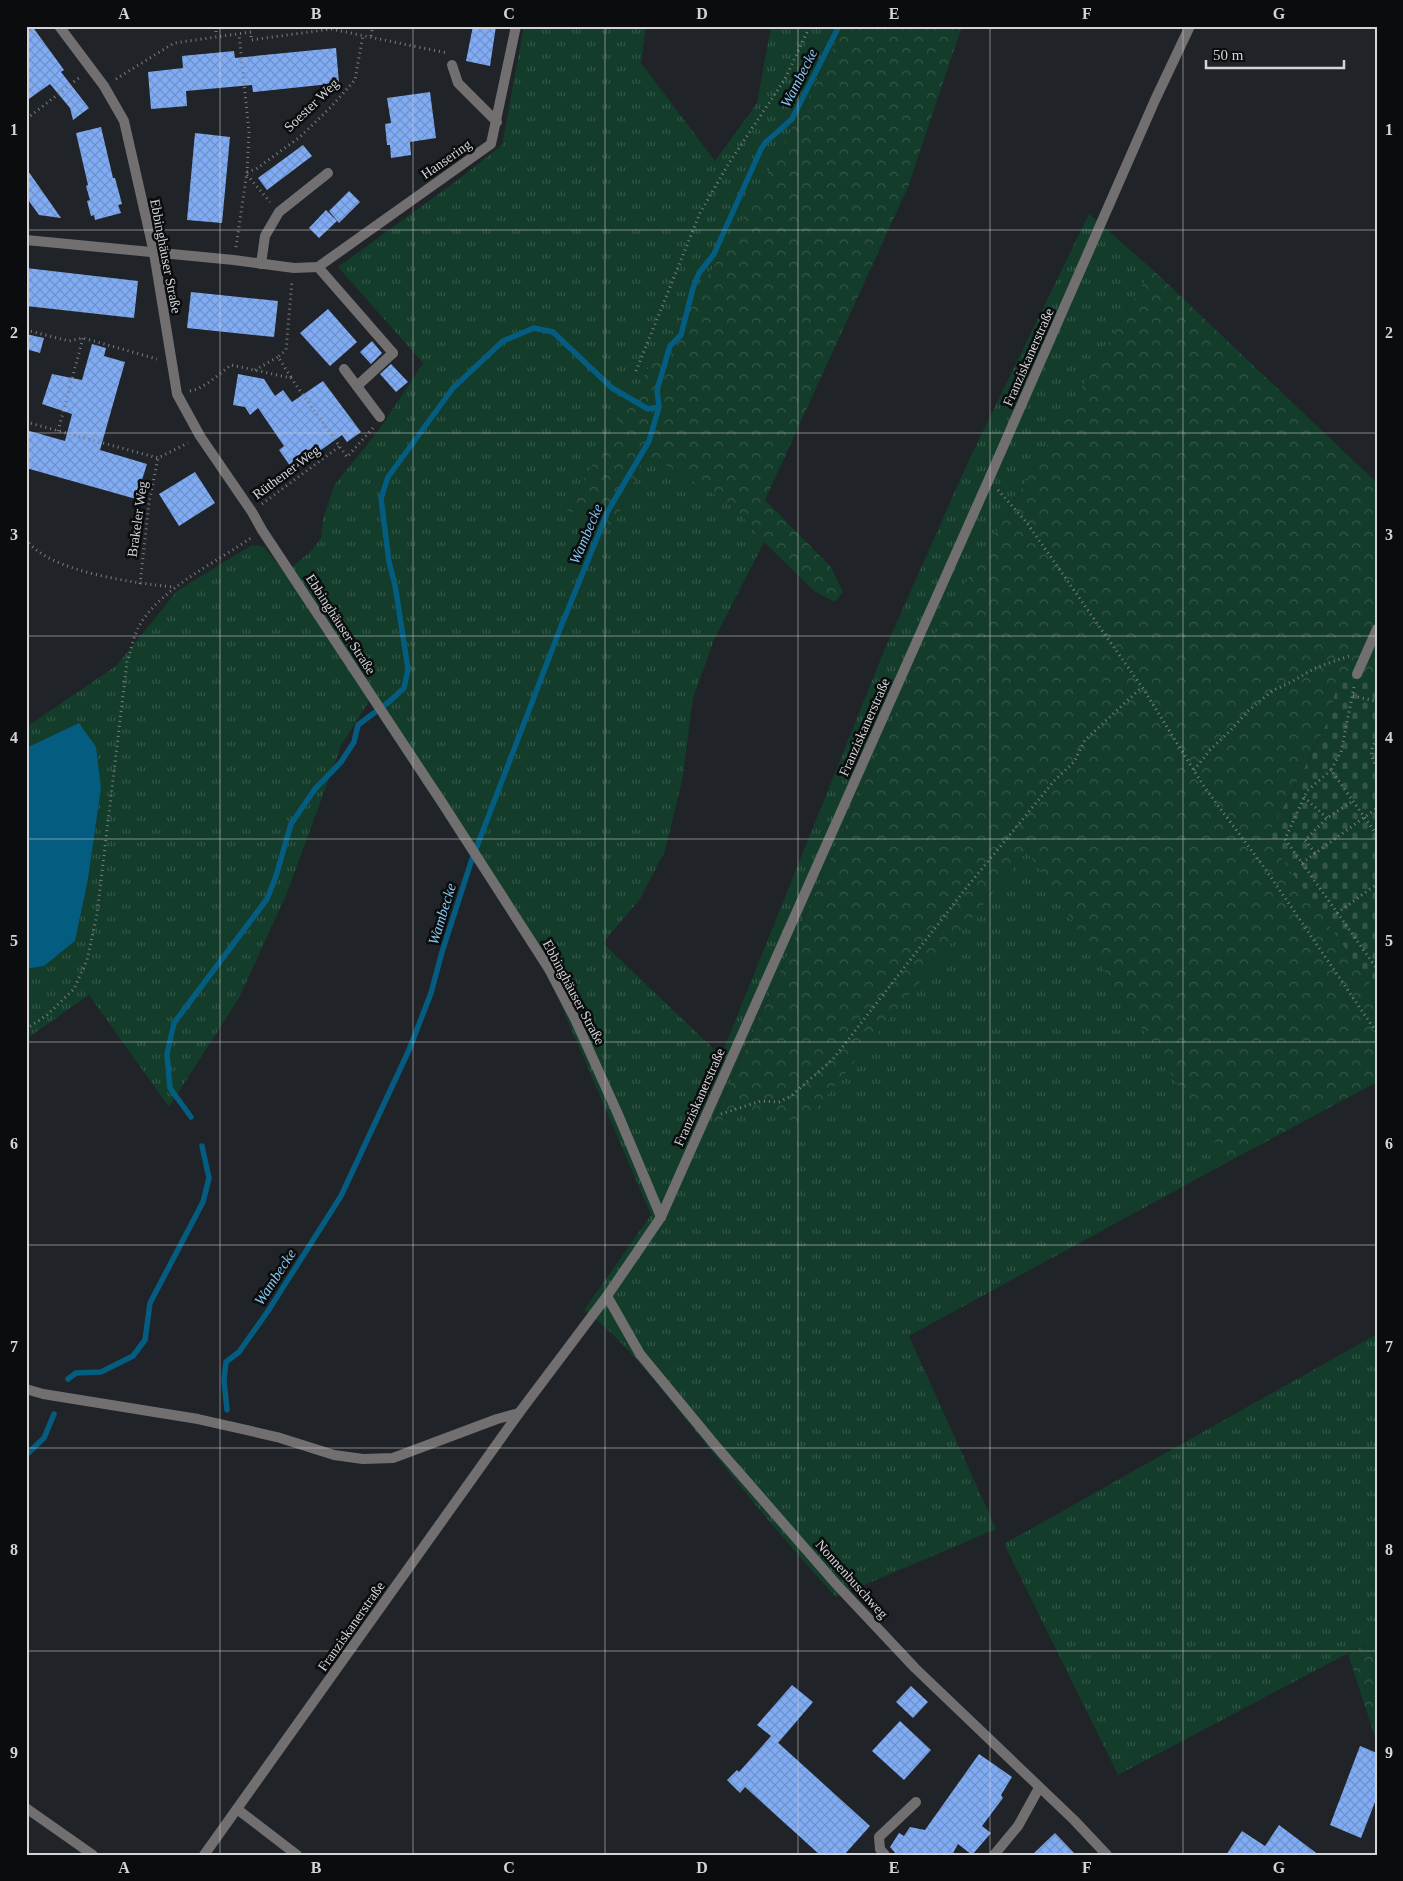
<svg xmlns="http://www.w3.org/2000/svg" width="1403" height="1881" viewBox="0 0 1403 1881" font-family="Georgia,serif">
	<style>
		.grass { fill: url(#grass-tufts) }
		.forest { fill: url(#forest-crowns) }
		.cemetery { fill: url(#cemetery-stones) }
		.water { fill: #055c81 }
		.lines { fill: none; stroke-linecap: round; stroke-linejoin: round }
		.stream { stroke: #055c81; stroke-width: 5.5 }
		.building { fill: url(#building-cross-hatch) }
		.path { stroke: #7b7e81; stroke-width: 3; stroke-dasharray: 1 4; stroke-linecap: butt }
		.lane { stroke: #716f70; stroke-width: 10 }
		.street { stroke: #716f70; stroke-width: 10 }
		.grid { fill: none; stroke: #d3d5d8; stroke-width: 1; stroke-opacity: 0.55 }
		.labels { text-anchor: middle; stroke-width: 5; stroke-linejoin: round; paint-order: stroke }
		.street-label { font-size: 14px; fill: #d3d5d8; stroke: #0b0c0e }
		.water-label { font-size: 15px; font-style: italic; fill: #87caf2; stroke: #0b0c0e }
		.neatline { fill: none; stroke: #d3d5d8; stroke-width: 2 }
		.grid-label { font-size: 16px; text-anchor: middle; font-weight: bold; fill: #d3d5d8 }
	</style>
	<defs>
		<pattern id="grass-tufts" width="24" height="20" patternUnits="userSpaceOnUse" patternTransform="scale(1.25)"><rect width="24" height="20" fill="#133c2a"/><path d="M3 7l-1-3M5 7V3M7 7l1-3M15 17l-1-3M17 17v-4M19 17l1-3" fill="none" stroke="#345748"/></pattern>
		<pattern id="forest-crowns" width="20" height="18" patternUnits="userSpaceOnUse" patternTransform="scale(1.25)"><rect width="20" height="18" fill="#133c2a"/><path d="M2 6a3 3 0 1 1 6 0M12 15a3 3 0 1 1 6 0" fill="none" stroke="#345748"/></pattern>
		<pattern id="cemetery-stones" width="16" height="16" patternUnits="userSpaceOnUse" patternTransform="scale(1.25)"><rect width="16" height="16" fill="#133c2a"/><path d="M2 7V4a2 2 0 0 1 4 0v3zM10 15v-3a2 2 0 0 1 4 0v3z" fill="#345748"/></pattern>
		<pattern id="building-cross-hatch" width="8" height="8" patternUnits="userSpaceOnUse" patternTransform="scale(1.25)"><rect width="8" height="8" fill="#7facf5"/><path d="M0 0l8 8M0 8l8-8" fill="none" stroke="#6f91c8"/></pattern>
	</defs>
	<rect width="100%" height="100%" fill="#202327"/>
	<g class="grass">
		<path d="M524,26H646L641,63L715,161L757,103L771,26H844L802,110L731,240L659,350L566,510L611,529L647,454L733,505L764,542L714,640L693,698L683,776L665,851L640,899L603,943L721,1056L884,651L968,462L1089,214L1152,269L918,663L712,1123L755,1110H773L802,1125L1027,851L1228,1162L909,1336L996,1529L836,1597C786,1543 739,1485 693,1428C659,1387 627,1342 584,1310L651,1215L555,991L530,947L369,701L341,746L287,893L239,998L169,1107L89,995L26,1039V969L44,966L75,941L88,879L101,788L79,723L26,748V727L116,666L177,591L252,545L264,547L285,573L312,550L321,538L323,518L335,484L379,430L423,363L338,267L459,179L502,145Z"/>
		<path d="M1377,1334V1638L1118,1775L1004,1544Z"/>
	</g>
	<g class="forest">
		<path d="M844,26H962L908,187L765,500L831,567L843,592L835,602L814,591L764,542L733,505L647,454L611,529L566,510L659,350L731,240L802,110Z"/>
		<path d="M1152,269L1377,483V684L1367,675L1337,685L1328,721L1300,776L1270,831L1271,843L1377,993V1082L1228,1162L1027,851L802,1126L773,1110H755L712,1124L918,663Z"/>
		<path d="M1377,1638V1743L1348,1654Z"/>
	</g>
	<path class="cemetery" d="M1348,673L1367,675L1377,684V993L1271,843L1270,831L1300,777L1328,721L1337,685Z"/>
	<path class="water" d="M79,723L96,747L101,788L88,879L75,941L44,966L26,969V748Z"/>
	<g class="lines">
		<g class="stream">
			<path d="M191,1117L170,1088L167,1054L174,1023L267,899L276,876L291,824L315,789L341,762L354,742L358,725L390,701L404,688L408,669L395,585L389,562L381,498L388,477L453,388L503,341L534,328L553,332L612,388L648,409L659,407"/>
			<path d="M68,1379L76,1373L101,1372L133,1356L145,1340L150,1303L203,1202L209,1178L202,1146"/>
			<path d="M227,1410L224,1380L226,1362L239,1352L268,1311L341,1196L409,1050L431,993L442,952L471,862L560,629L608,511L649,441L659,407L657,390L670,346L681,335L693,288L699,273L714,254L761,149L766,142L792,119L839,26"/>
			<path d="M26,1455L44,1438L54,1414"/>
		</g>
	</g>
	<g class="building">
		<path d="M26,26H32L64,70L61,72L89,108L73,120L70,108L50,84L26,101Z"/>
		<path d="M473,26H496L490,66L466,61Z"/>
		<path d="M336,48L339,83L253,92L252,85L186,91L187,106L151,109L148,72L183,68L182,56L234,51L235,58Z"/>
		<path d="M430,92L436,138L410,142L411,155L391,158L390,145H387L385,124L391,123L387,98Z"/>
		<path d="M101,127L113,178H115L122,204L118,205L121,213L95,220L94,215L91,216L87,201L90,200L86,186L88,185L76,133Z"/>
		<path d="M195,133L230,137L222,223L187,220Z"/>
		<path d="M303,145L312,156L267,190L258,178Z"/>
		<path d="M26,168L61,218L39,215L26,197Z"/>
		<path d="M349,191L360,202L339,223L329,211Z"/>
		<path d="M326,210L337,221L319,238L309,228Z"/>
		<path d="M26,268L138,281L134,318L26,306Z"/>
		<path d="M191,292L278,301L274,337L187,328Z"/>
		<path d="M328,309L357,342L330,366L300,333Z"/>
		<path d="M26,334L44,338L40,353L26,349Z"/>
		<path d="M372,341L382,353L371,364L360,352Z"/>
		<path d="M92,344L106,348L104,356L125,362L100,450L147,464L136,499L26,468V430L65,441L72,414L42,404L52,374L82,380Z"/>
		<path d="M391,364L408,382L396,392L380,374Z"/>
		<path d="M238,374L264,379L275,396L283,390L292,402L323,381L361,432L347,442L342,435L293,470L279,450L284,446L258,408L250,415L245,407L233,405Z"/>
		<path d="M195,472L215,503L179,526L159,494Z"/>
		<path d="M792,1685L813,1702L778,1743L774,1739L870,1826L844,1855H820L745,1787L740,1793L727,1780L737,1770L739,1772L771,1736L757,1725Z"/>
		<path d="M911,1686L928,1702L913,1718L896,1702Z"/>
		<path d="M900,1721L931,1750L904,1780L872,1751Z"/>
		<path d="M1360,1746L1377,1753V1797L1361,1838L1330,1825Z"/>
		<path d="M979,1754L1012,1777L1001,1795L1003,1798L982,1826L991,1833L972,1855L958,1844L952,1855H897L890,1847L899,1833L904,1836L910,1827L925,1830Z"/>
		<path d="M1279,1825L1319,1855H1226L1242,1831L1265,1846Z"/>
		<path d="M1055,1833L1076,1855H1032Z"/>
	</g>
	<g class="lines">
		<g class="path">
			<path d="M216,26V36"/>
			<path d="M371,36L373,26"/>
			<path d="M116,79L174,43L251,32V40L331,29L447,53"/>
			<path d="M26,117H29L80,77"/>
			<path d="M247,172L256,169L300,137L332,106L355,80L363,35"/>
			<path d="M247,175L270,202"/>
			<path d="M236,247L247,172L249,132L239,34"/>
			<path d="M26,330L69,341L83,338L157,359"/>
			<path d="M255,370L278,357"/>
			<path d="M636,371L700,213L729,163L785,79L810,26"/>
			<path d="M291,377L278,357L286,350L292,281"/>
			<path d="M190,391C205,388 219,374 231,365L291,378L347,457L373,428"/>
			<path d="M26,422L158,458L188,443"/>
			<path d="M58,431L83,338"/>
			<path d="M998,490L1027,523L1101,629L1142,687L1205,788L1266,870L1377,1033"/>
			<path d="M262,504L340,446"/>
			<path d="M26,539C47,572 136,583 173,587"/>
			<path d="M140,584L149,503L158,458"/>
			<path d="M1354,687L1341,752L1331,770L1377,835"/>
			<path d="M1353,696L1375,701L1377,704"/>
			<path d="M1377,739C1370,749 1370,757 1377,767"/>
			<path d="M1194,770L1210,750L1230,731L1248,711L1272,691L1293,681L1315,668L1352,655"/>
			<path d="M1331,770L1307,791L1285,839L1377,969"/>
			<path d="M1304,797L1327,818"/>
			<path d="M1315,853L1305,840L1327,818L1353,801"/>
			<path d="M1302,863L1377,808"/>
			<path d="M1337,913L1377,884"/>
			<path d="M26,1029L47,1015L74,989L87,960L97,914L127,662C131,651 133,637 139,626C161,588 215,563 251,538"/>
			<path d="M721,1114L761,1101L779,1102L791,1096L833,1059L967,887L1054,781L1074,762L1085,740L1142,687"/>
		</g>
		<g class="lane">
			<path d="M261,264L265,236L279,212L328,173"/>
			<path d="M344,369L380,417"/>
			<path d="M357,386L393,353"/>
			<path d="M1357,674L1377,629"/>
			<path d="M237,1809L297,1855"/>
			<path d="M885,1855L880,1849L879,1837L916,1802"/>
			<path d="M994,1855L1018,1826L1039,1788"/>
		</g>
		<g class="street">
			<path d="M59,26L104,86L124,121L154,253L177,394L200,436L252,512L262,530L443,804L549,969L575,1019L617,1112L661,1217"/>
			<path d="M452,65L458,83L497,122"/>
			<path d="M26,240L234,260L294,268L318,267L491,144L516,26"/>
			<path d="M318,267L393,353"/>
			<path d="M607,1296L640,1354L715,1445L837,1585L915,1668L1074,1820L1107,1855"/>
			<path d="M26,1389L43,1394L198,1419L277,1437L334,1455L363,1459L393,1458L497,1419L519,1413"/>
			<path d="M26,1808L93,1855"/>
			<path d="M204,1855L519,1413L607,1296L661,1217L989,479L1155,100L1190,26"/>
		</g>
	</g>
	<path class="grid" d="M220,26V1855M413,26V1855M605,26V1855M798,26V1855M990,26V1855M1183,26V1855M26,230H1377M26,433H1377M26,636H1377M26,839H1377M26,1042H1377M26,1245H1377M26,1448H1377M26,1651H1377"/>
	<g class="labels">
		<g class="street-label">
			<text transform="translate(311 105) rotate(-44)" y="5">Soester Weg</text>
			<text transform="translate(446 159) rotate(-35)" y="5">Hansering</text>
			<text transform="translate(166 256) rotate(79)" y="5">Ebbinghäuser Straße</text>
			<text transform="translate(1028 357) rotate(-66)" y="5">Franziskanerstraße</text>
			<text transform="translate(286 472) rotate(-37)" y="5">Rüthener Weg</text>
			<text transform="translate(137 519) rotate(-82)" y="5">Brakeler Weg</text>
			<text transform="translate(341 624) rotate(57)" y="5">Ebbinghäuser Straße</text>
			<text transform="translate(864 727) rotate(-66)" y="5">Franziskanerstraße</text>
			<text transform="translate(574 992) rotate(62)" y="5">Ebbinghäuser Straße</text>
			<text transform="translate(699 1097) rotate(-66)" y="5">Franziskanerstraße</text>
			<text transform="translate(852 1579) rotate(48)" y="5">Nonnenbuschweg</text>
			<text transform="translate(351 1626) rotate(-55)" y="5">Franziskanerstraße</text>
		</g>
		<g class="water-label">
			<text transform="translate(799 78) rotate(-63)" y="5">Wambecke</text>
			<text transform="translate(586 534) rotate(-67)" y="5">Wambecke</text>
			<text transform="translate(442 914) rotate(-73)" y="5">Wambecke</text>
			<text transform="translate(275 1277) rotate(-57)" y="5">Wambecke</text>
		</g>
	</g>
	<rect width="1403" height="1881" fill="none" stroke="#0b0c0e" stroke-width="55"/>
	<path d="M1206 60v8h138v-8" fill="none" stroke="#d3d5d8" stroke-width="2.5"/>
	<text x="1213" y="60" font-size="15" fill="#d3d5d8" stroke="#0b0c0e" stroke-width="4" paint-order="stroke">50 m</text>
	<rect x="28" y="28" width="1348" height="1826" class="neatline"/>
	<g class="grid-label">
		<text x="124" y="19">A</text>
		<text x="316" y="19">B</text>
		<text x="509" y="19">C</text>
		<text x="702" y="19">D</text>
		<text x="894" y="19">E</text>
		<text x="1087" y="19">F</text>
		<text x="1279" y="19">G</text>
		<text x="14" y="135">1</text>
		<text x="1389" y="135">1</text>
		<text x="14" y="338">2</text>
		<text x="1389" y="338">2</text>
		<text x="14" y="540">3</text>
		<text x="1389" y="540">3</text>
		<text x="14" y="743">4</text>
		<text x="1389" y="743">4</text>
		<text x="14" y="946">5</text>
		<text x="1389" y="946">5</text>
		<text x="14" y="1149">6</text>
		<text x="1389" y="1149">6</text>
		<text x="14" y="1352">7</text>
		<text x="1389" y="1352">7</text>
		<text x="14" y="1555">8</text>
		<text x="1389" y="1555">8</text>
		<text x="14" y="1758">9</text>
		<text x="1389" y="1758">9</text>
		<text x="124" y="1873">A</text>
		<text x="316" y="1873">B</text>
		<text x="509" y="1873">C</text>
		<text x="702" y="1873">D</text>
		<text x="894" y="1873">E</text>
		<text x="1087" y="1873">F</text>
		<text x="1279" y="1873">G</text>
	</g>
</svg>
